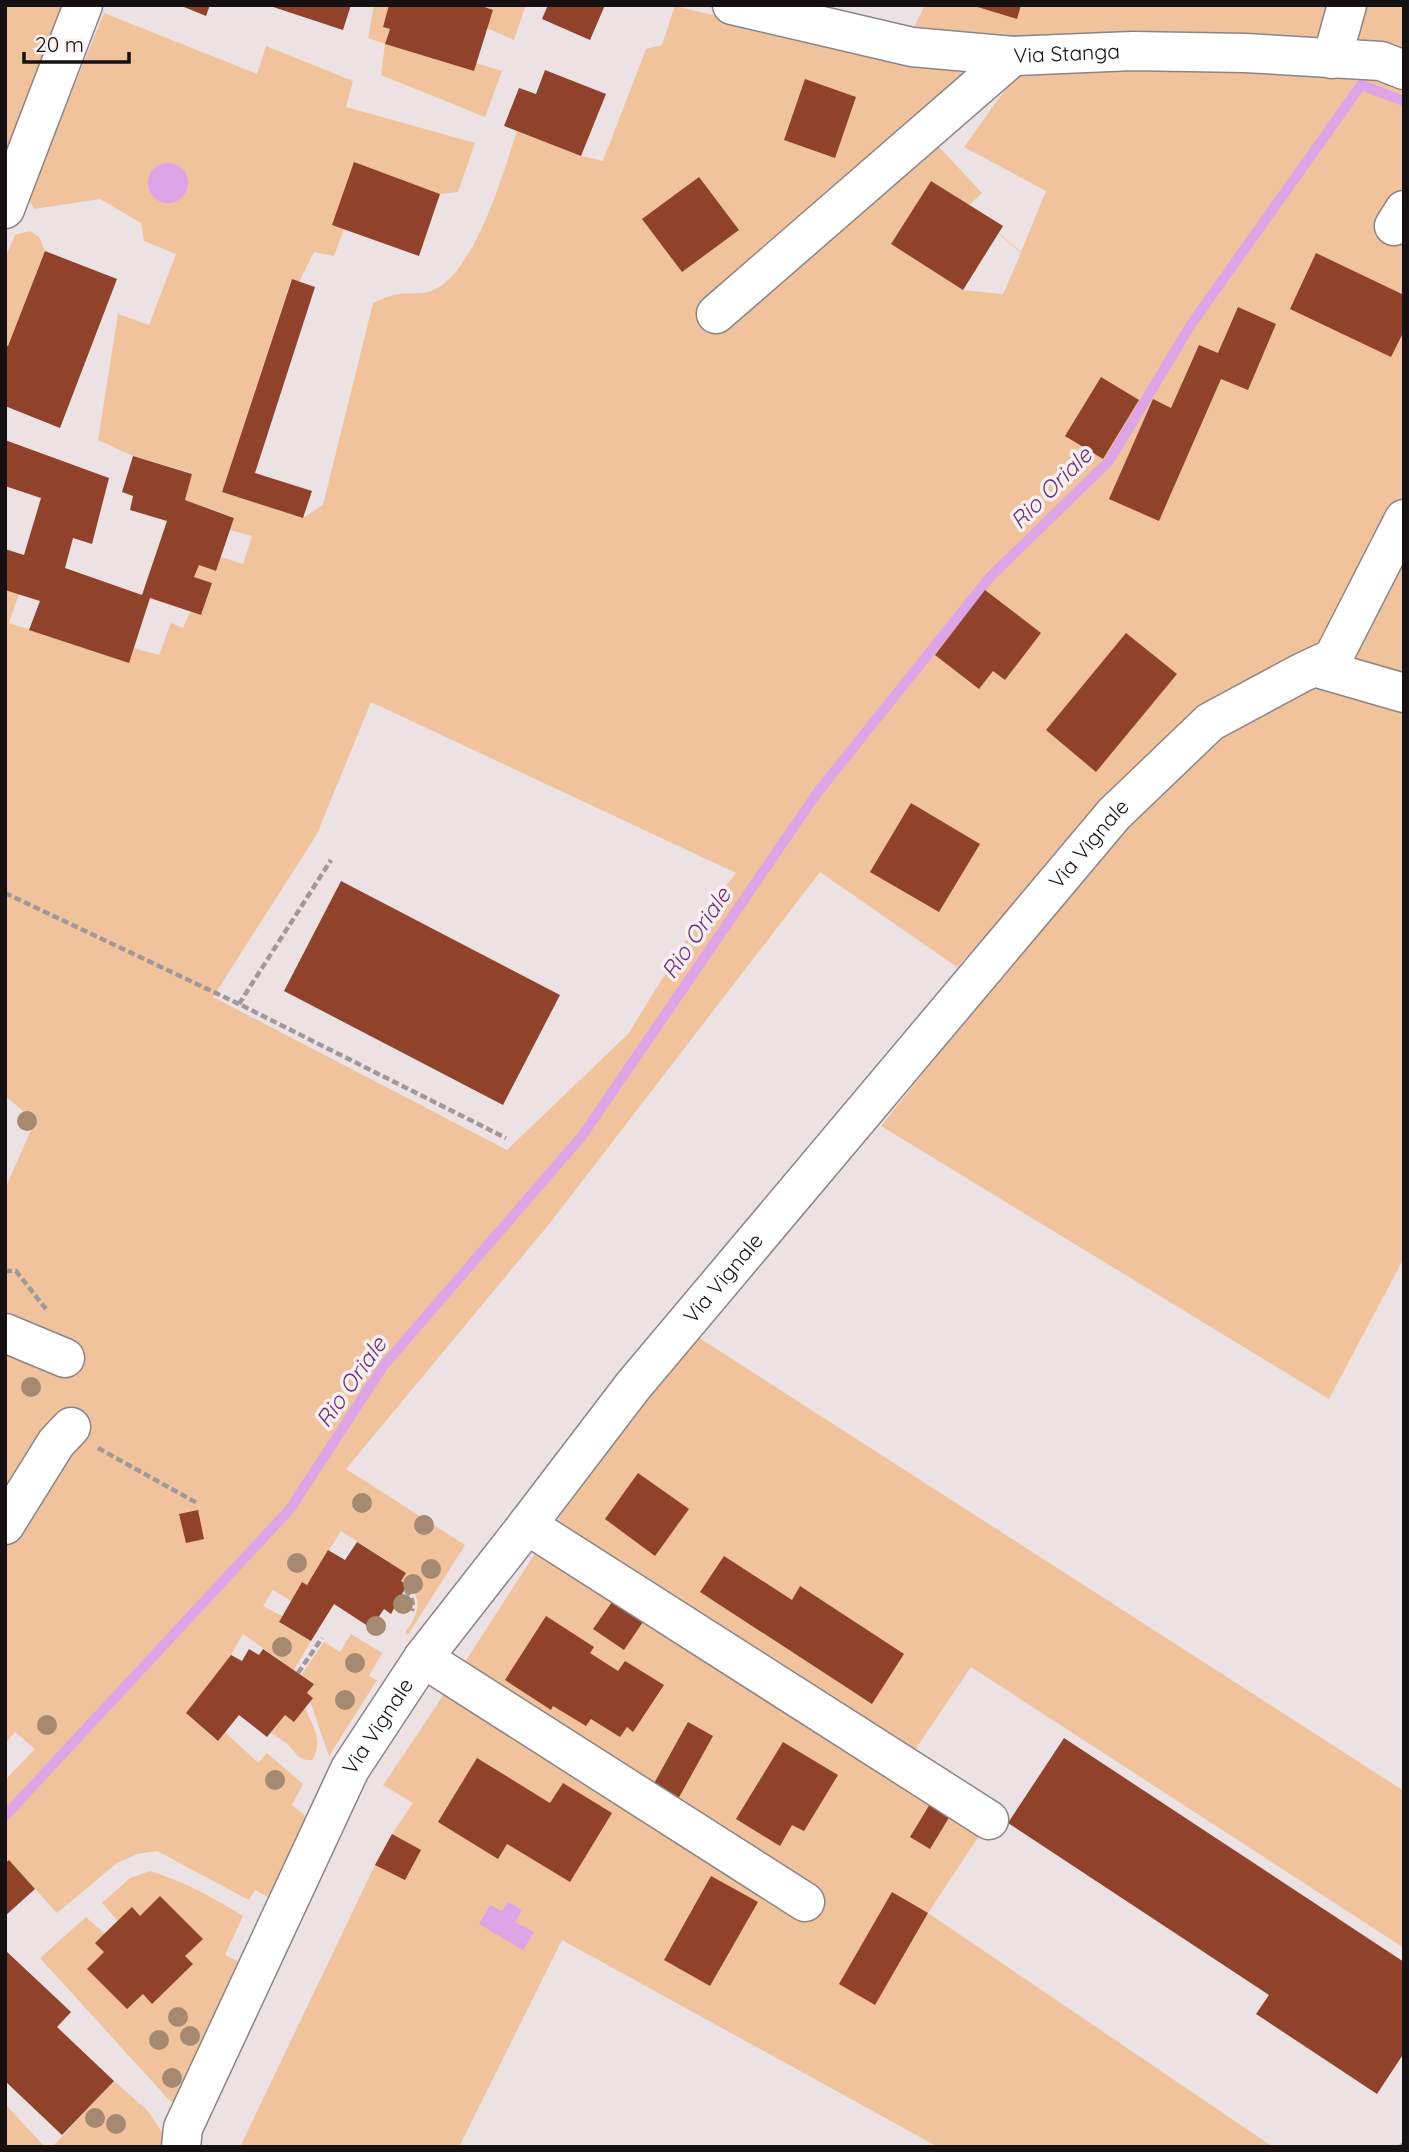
<svg xmlns="http://www.w3.org/2000/svg" width="1409" height="2152" viewBox="0 0 1409 2152" font-family="Quicksand,sans-serif">
	<style>
		.green { fill: #f0c39c; fill-rule: evenodd }
		.water { fill: #dda4e7 }
		.lines { fill: none; stroke-linecap: round; stroke-linejoin: round }
		.stream { stroke: #dda4e7; stroke-width: 10 }
		.building { fill: #90422b }
		.minor-casing { stroke: #8d8485; stroke-width: 41 }
		.path { stroke: #a0999a; stroke-width: 4.5; stroke-dasharray: 7 3.5; stroke-linecap: butt }
		.minor { stroke: #fff; stroke-width: 38 }
		.tree { fill: #a68971 }
		.labels { text-anchor: middle; stroke-width: 7; stroke-linejoin: round; paint-order: stroke }
		.street-label { font-size: 21px; fill: #151112; stroke: #f9f0f0 }
		.water-label { font-size: 23px; font-style: italic; fill: #702d7c; stroke: #f9f0f0 }
	</style>
	<rect width="100%" height="100%" fill="#ece2e3"/>
	<g class="green">
		<path d="M5,5H70L5,177Z"/>
		<path d="M374,5H389L383,27L390,29L385,44L474,71L476,63L502,71L485,117L381,75L385,44L368,38Z"/>
		<path d="M479,5H526L514,40L487,28L493,10Z"/>
		<path d="M925,5H1343L1332,43L1286,48L910,35Z"/>
		<path d="M1351,5H1404V62L1340,44Z"/>
		<path d="M675,6L759,26L972,71L926,133L982,193L969,205L964,203L1021,252L1046,191L964,147L1015,76L1153,64L1358,73L1404,90V496L1326,647L1065,851L957,967L820,872L550,1223L346,1469L465,1545L408,1635L405,1633C419,1612 426,1597 401,1581L406,1573L341,1531L307,1585L302,1582L291,1601L273,1590L263,1606L282,1616L279,1623L311,1641L294,1670L243,1634L231,1655L186,1713L217,1741L225,1732L258,1763L267,1753L303,1784L292,1805L312,1821L275,1901L255,1890L249,1900L157,1851L137,1854L117,1863L57,1913L9,1860L5,1863V1780L35,1749L15,1732L5,1744V1545L64,1453L5,1506V1189L35,1121L5,1096V590L19,594L9,623L129,662L134,648L159,655L171,623L183,628L190,612L201,615L212,583L194,577L199,565L216,571L221,557L243,564L252,536L230,530L234,517L185,500L192,473L133,456L98,440L118,314L149,325L176,254L144,241L141,223L100,199L34,209L28,198L104,13L257,74L266,46L353,81L346,107L475,143L458,192L440,194L354,163L344,229L334,256L314,252L299,282L291,280L222,492L303,518L323,505L373,303C379,300 386,297 393,295C405,292 420,295 431,291C474,276 504,171 517,131L581,156L603,161L646,49L662,45ZM931,181L955,196L1021,253L1003,294L963,290L891,244ZM371,702L736,873L700,918L628,1034L507,1150L213,997L317,834Z"/>
		<path d="M30,231L39,237L45,251L8,346L5,345V258L15,235Z"/>
		<path d="M1404,536V684L1347,667Z"/>
		<path d="M1318,680L1404,707V1258L1329,1399L881,1126L1014,960L1178,766L1224,729Z"/>
		<path d="M698,1337L1404,1791V1948L971,1667L900,1772L981,1833L928,1913L1273,2147H938L562,1940L459,2147H240L375,1865L392,1834L413,1803L383,1785C464,1668 536,1546 619,1431C643,1398 672,1368 698,1337Z"/>
		<path d="M351,1634L382,1653L369,1676L377,1680L329,1756L310,1701L313,1697L307,1693L314,1683L301,1675L324,1642L340,1652Z"/>
		<path d="M305,1708C313,1726 324,1742 312,1760C298,1761 296,1752 287,1744C282,1740 276,1736 271,1733L285,1715L294,1722Z"/>
		<path d="M150,1871C185,1882 212,1897 243,1916L225,1955L245,1965L183,2104L170,2101L40,1958L86,1917L105,1934L118,1921L102,1903L130,1878Z"/>
		<path d="M114,2081L147,2110L169,2142L168,2147H52Z"/>
		<path d="M5,2104L45,2147H5Z"/>
	</g>
	<g class="water">
		<circle cx="168" cy="183" r="20"/>
		<path d="M508,1902L522,1910L515,1922L534,1932L523,1950L479,1924L490,1905L502,1911Z"/>
	</g>
	<g class="lines">
		<path class="stream" d="M5,1816L290,1509L384,1365L582,1136L817,793L990,577L1109,461L1190,326L1361,85L1404,101"/>
	</g>
	<g class="building">
		<path d="M179,5H210L206,16Z"/>
		<path d="M267,5H351L343,30Z"/>
		<path d="M389,5H479L493,10L474,71L385,44L390,29L383,27Z"/>
		<path d="M548,5H605L590,40L542,19Z"/>
		<path d="M971,5H1021L1017,19Z"/>
		<path d="M545,70L606,94L581,156L504,126L519,88L536,94Z"/>
		<path d="M805,79L856,97L835,158L784,140Z"/>
		<path d="M354,162L440,194L419,256L332,225Z"/>
		<path d="M699,177L739,230L682,272L642,219Z"/>
		<path d="M931,181L1003,226L963,290L891,244Z"/>
		<path d="M45,251L117,279L60,428L5,406V345L8,346Z"/>
		<path d="M1316,253L1404,295V331L1391,357L1290,309Z"/>
		<path d="M292,279L315,287L255,473L312,491L303,518L222,492Z"/>
		<path d="M1238,307L1276,324L1248,390L1221,379L1159,521L1109,499L1153,399L1171,408L1199,345L1218,353Z"/>
		<path d="M1101,377L1139,400L1103,459L1065,436Z"/>
		<path d="M5,440L109,478L92,544L73,538L65,568L142,595L167,521L130,510L133,496L122,492L133,456L192,474L185,500L234,518L216,571L199,565L194,577L212,583L201,615L150,598L129,663L29,630L40,601L5,590V549L24,555L41,498L5,486Z"/>
		<path d="M985,590L1041,633L1005,680L993,671L979,689L935,655Z"/>
		<path d="M1126,633L1177,674L1096,772L1046,730Z"/>
		<path d="M911,803L980,844L939,912L870,872Z"/>
		<path d="M341,881L560,995L503,1105L284,991Z"/>
		<path d="M638,1473L689,1509L655,1556L605,1519Z"/>
		<path d="M198,1510L204,1539L186,1543L179,1514Z"/>
		<path d="M357,1542L406,1573L401,1581L407,1585L391,1614L384,1609L371,1628L334,1604L311,1641L279,1622L302,1582L307,1585L328,1550L345,1560Z"/>
		<path d="M724,1556L792,1600L800,1586L904,1654L872,1704L700,1592Z"/>
		<path d="M619,1592L649,1613L624,1650L593,1629Z"/>
		<path d="M546,1616L594,1647L590,1653L618,1671L625,1661L664,1685L633,1732L627,1727L620,1737L591,1719L586,1726L553,1706L551,1710L505,1680Z"/>
		<path d="M249,1649L259,1655L263,1649L314,1684L307,1693L313,1698L294,1722L285,1715L267,1737L239,1715L218,1741L186,1713L231,1655L242,1661Z"/>
		<path d="M688,1722L713,1736L677,1801L652,1787Z"/>
		<path d="M1064,1738L1404,1962V2053L1377,2094L1256,2014L1269,1995L1008,1823Z"/>
		<path d="M783,1742L838,1775L804,1831L792,1825L780,1846L736,1819Z"/>
		<path d="M477,1758L550,1803L563,1783L612,1813L570,1882L507,1844L498,1859L438,1822Z"/>
		<path d="M933,1799L953,1811L930,1849L910,1837Z"/>
		<path d="M392,1834L421,1850L405,1880L375,1865Z"/>
		<path d="M9,1860L35,1889L5,1916V1863Z"/>
		<path d="M711,1876L758,1902L710,1986L664,1960Z"/>
		<path d="M892,1892L928,1913L875,2005L839,1984Z"/>
		<path d="M160,1896L203,1939L185,1956L193,1964L152,2004L143,1994L127,2009L87,1969L104,1952L95,1943L104,1934L132,1907L140,1916Z"/>
		<path d="M5,1950L71,2012L57,2027L114,2081L62,2135L5,2081Z"/>
	</g>
	<g class="lines">
		<defs>
			<g id="minor">
				<path id="s1" d="M732,5L912,47L1013,56L1133,51L1245,53L1381,61L1404,70"/>
				<path d="M1332,59L1347,5"/>
				<path d="M5,209L83,5"/>
				<path d="M1394,226L1404,210"/>
				<path d="M716,314L1013,56"/>
				<path d="M1314,667L1404,693"/>
				<path d="M5,1333L65,1358"/>
				<path d="M5,1525L56,1443L71,1427"/>
				<path d="M527,1525L989,1820"/>
				<path d="M423,1658L805,1902"/>
				<path id="s2" d="M181,2147L183,2128L350,1769L423,1658L527,1525L633,1386L1114,814L1210,722L1301,673L1333,658L1404,519"/>
			</g>
		</defs>
		<use href="#minor" class="minor-casing"/>
		<g class="path">
			<path d="M5,893L239,1004L506,1138"/>
			<path d="M239,1004L331,860"/>
			<path d="M5,1271H16L46,1309"/>
			<path d="M98,1448L197,1503"/>
			<path d="M405,1590C412,1596 414,1602 412,1611"/>
			<path d="M298,1673L322,1638"/>
			<path d="M1400,2147L1404,2144"/>
		</g>
		<use href="#minor" class="minor"/>
	</g>
	<g class="tree">
		<circle cx="27" cy="1121" r="10"/>
		<circle cx="31" cy="1387" r="10"/>
		<circle cx="362" cy="1503" r="10"/>
		<circle cx="424" cy="1525" r="10"/>
		<circle cx="297" cy="1563" r="10"/>
		<circle cx="431" cy="1569" r="10"/>
		<circle cx="413" cy="1584" r="10"/>
		<circle cx="403" cy="1604" r="10"/>
		<circle cx="376" cy="1626" r="10"/>
		<circle cx="282" cy="1647" r="10"/>
		<circle cx="355" cy="1663" r="10"/>
		<circle cx="345" cy="1700" r="10"/>
		<circle cx="47" cy="1725" r="10"/>
		<circle cx="275" cy="1780" r="10"/>
		<circle cx="178" cy="2017" r="10"/>
		<circle cx="190" cy="2036" r="10"/>
		<circle cx="159" cy="2040" r="10"/>
		<circle cx="172" cy="2078" r="10"/>
		<circle cx="95" cy="2118" r="10"/>
		<circle cx="116" cy="2124" r="10"/>
	</g>
	<g class="labels">
		<g class="street-label">
			<text dy="7" stroke="none"><textPath href="#s1" startOffset="340">Via Stanga</textPath></text>
			<text dy="7" stroke="none"><textPath href="#s2" startOffset="1600">Via Vignale</textPath></text>
			<text dy="7" stroke="none"><textPath href="#s2" startOffset="1032">Via Vignale</textPath></text>
			<text dy="7" stroke="none"><textPath href="#s2" startOffset="466">Via Vignale</textPath></text>
		</g>
		<g class="water-label">
			<text transform="translate(1051 488) rotate(-45)" y="8">Rio Oriale</text>
			<text transform="translate(696 933) rotate(-56)" y="8">Rio Oriale</text>
			<text transform="translate(351 1382) rotate(-55)" y="8">Rio Oriale</text>
		</g>
	</g>
	<rect width="1409" height="2152" fill="none" stroke="#151112" stroke-width="14"/>
	<path d="M24 52v10h105v-10" fill="none" stroke="#151112" stroke-width="3.5"/>
	<text x="35" y="52" font-size="21" fill="#151112" stroke="#f9f0f0" stroke-width="5" paint-order="stroke">20 m</text>
</svg>
